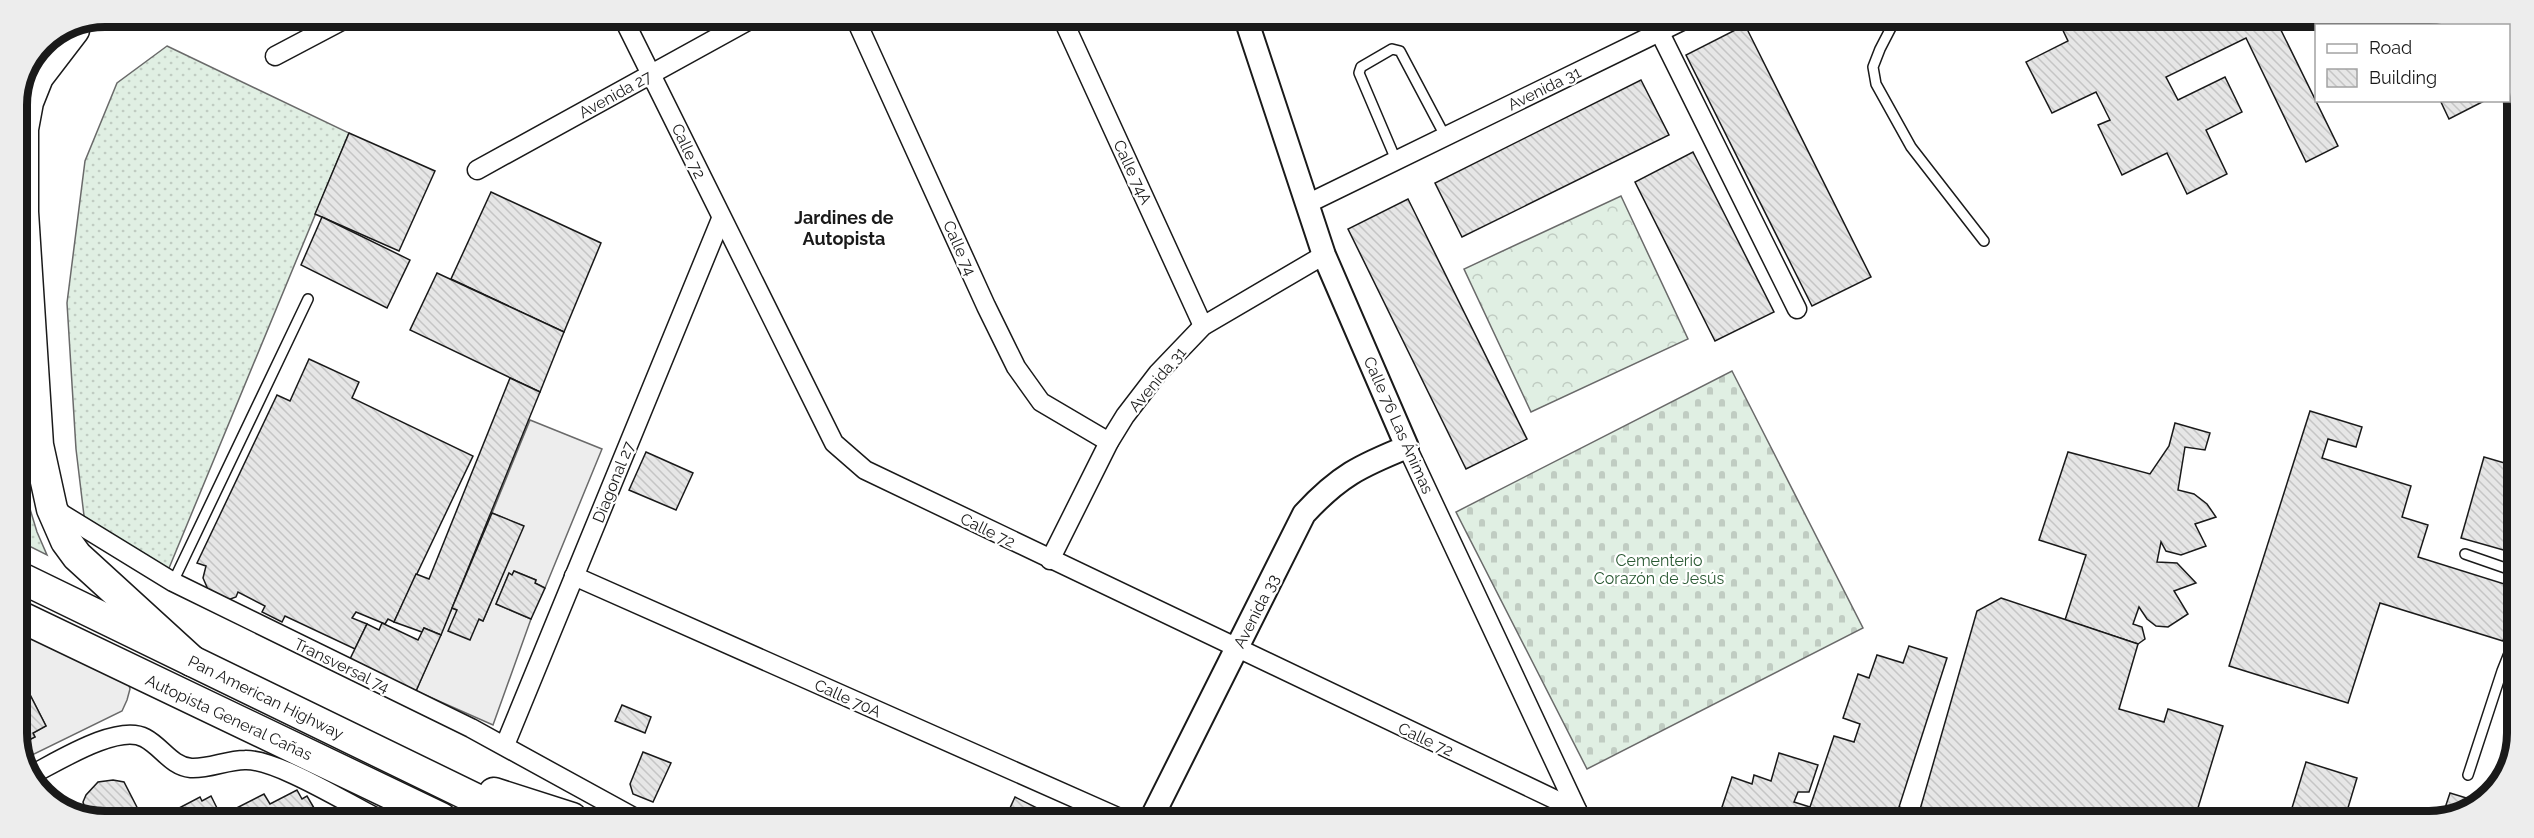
<svg xmlns="http://www.w3.org/2000/svg" width="2534" height="838" viewBox="0 0 2534 838" font-family="Raleway,sans-serif">
	<style>
		.grass { fill: url(#grass-dots); stroke: #6a6a6a; stroke-width: 1.5 }
		.forest { fill: url(#forest-crowns); stroke: #6a6a6a; stroke-width: 1.5 }
		.cemetery { fill: url(#cemetery-stones); stroke: #6a6a6a; stroke-width: 1.5 }
		.parking { fill: #ededed; stroke: #6a6a6a; stroke-width: 1.5 }
		.building { fill: url(#building-back-hatch); stroke: #1a1a1a; stroke-width: 1.5 }
		.lines { fill: none; stroke-linecap: round; stroke-linejoin: round }
		.service-casing { stroke: #1a1a1a; stroke-width: 12 }
		.minor-casing { stroke: #1a1a1a; stroke-width: 21 }
		.tertiary-casing { stroke: #1a1a1a; stroke-width: 26 }
		.trunk-casing { stroke: #1a1a1a; stroke-width: 33 }
		.service { stroke: #fff; stroke-width: 9 }
		.minor { stroke: #fff; stroke-width: 18 }
		.tertiary { stroke: #fff; stroke-width: 22 }
		.trunk { stroke: #fff; stroke-width: 30 }
		.labels { text-anchor: middle; stroke-width: 4.5; stroke-linejoin: round; paint-order: stroke }
		.street-label { font-size: 16px; fill: #1a1a1a; stroke: #fff }
		.park-label { font-size: 16px; fill: #2b5a34; stroke: #fff }
		.neighbourhood-label { font-size: 18px; font-weight: bold; fill: #1a1a1a; stroke: #fff }
		.rim { fill: none; stroke: #1a1a1a; stroke-width: 8 }
	</style>
	<defs>
		<pattern id="grass-dots" width="8" height="8" patternUnits="userSpaceOnUse" patternTransform="scale(1.5)"><rect width="8" height="8" fill="#e0efe3"/><path d="M2 2h.1M6 6h.1" fill="none" stroke="#c0ccc2" stroke-width="1.8" stroke-linecap="round"/></pattern>
		<pattern id="forest-crowns" width="20" height="18" patternUnits="userSpaceOnUse" patternTransform="scale(1.5)"><rect width="20" height="18" fill="#e0efe3"/><path d="M2 6a3 3 0 1 1 6 0M12 15a3 3 0 1 1 6 0" fill="none" stroke="#c0ccc2"/></pattern>
		<pattern id="cemetery-stones" width="16" height="16" patternUnits="userSpaceOnUse" patternTransform="scale(1.5)"><rect width="16" height="16" fill="#e0efe3"/><path d="M2 7V4a2 2 0 0 1 4 0v3zM10 15v-3a2 2 0 0 1 4 0v3z" fill="#c0ccc2"/></pattern>
		<pattern id="building-back-hatch" width="6" height="6" patternUnits="userSpaceOnUse" patternTransform="scale(1.5)"><rect width="6" height="6" fill="#e6e6e6"/><path d="M-1 5l2 2M0 0l6 6M5-1l2 2" fill="none" stroke="#c5c5c5"/></pattern>
	</defs>
	<rect width="100%" height="100%" fill="#fff"/>
	<g class="grass">
		<path d="M167,46L349,133L167,573L85,524L76,449L67,303L85,161L117,83Z"/>
		<path d="M17,466L37,532L47,555L17,540Z"/>
	</g>
	<path class="forest" d="M1621,196L1688,339L1531,412L1464,269Z"/>
	<path class="cemetery" d="M1732,371L1863,628L1587,769L1456,512Z"/>
	<g class="parking">
		<path d="M530,420L602,449L545,588L535,583L536,580L514,571L512,575L509,574L496,604L531,619L493,725L416,691L452,608L483,621L523,526L492,513Z"/>
		<path d="M17,630L128,681L130,689L127,700L122,711L24,759L19,745L35,737L33,733L46,726L23,681L17,684Z"/>
	</g>
	<g class="building">
		<path d="M2058,20H2115L2116,24L2123,20L2284,21L2278,24L2338,146L2306,162L2246,38L2166,77L2178,100L2225,77L2242,112L2206,130L2227,174L2187,194L2167,153L2122,175L2098,125L2110,120L2096,92L2052,113L2026,62L2068,41Z"/>
		<path d="M2317,21H2457L2463,26H2319Z"/>
		<path d="M1745,25L1871,277L1812,306L1686,55Z"/>
		<path d="M1641,80L1669,135L1462,237L1435,183Z"/>
		<path d="M2440,100H2486L2449,119Z"/>
		<path d="M349,133L435,171L399,251L315,214Z"/>
		<path d="M1693,152L1774,312L1715,341L1635,182Z"/>
		<path d="M491,192L601,243L564,332L451,279Z"/>
		<path d="M1408,199L1527,439L1466,469L1348,229Z"/>
		<path d="M322,217L410,260L387,308L301,265Z"/>
		<path d="M437,273L564,332L540,392L410,330Z"/>
		<path d="M309,359L359,382L352,398L473,456L394,622L388,619L385,624L356,612L352,618L367,624L355,649L285,616L282,622L262,612L265,606L238,592L236,597L225,601L210,594L203,578L206,566L197,563L277,395L290,401Z"/>
		<path d="M510,378L540,392L441,635L424,628L422,632L394,622L416,574L429,579Z"/>
		<path d="M2310,411L2362,427L2356,447L2328,439L2322,458L2411,486L2402,517L2428,525L2418,557L2514,587V606L2503,641L2380,603L2348,703L2229,666Z"/>
		<path d="M2175,423L2210,433L2205,450L2185,447L2178,490L2194,494L2207,504L2216,517L2195,524L2206,546L2181,555L2166,551L2161,542L2157,562L2177,563L2196,583L2174,591L2188,614L2168,627L2156,626L2147,619L2139,607L2133,624L2142,627L2145,639L2138,644L2065,620L2086,555L2039,540L2068,452L2150,474L2169,446Z"/>
		<path d="M646,452L693,473L676,510L629,490Z"/>
		<path d="M2484,457L2515,466L2514,553L2461,538Z"/>
		<path d="M492,513L524,526L483,621L479,619L470,640L448,631L457,610L452,608Z"/>
		<path d="M514,571L536,580L535,583L545,588L531,619L496,604L509,573L512,575Z"/>
		<path d="M2001,598L2138,644L2119,709L2164,722L2168,709L2223,726L2194,821L1917,820L1977,611Z"/>
		<path d="M382,623L418,640L424,628L441,635L416,691L350,659L367,624L379,630Z"/>
		<path d="M1909,646L1947,658L1899,807L1915,812L1912,820H1706L1709,809L1720,813L1732,777L1752,784L1754,775L1771,781L1779,753L1818,765L1809,792H1798L1794,802L1810,807L1834,736L1854,742L1860,724L1843,718L1858,674L1869,678L1877,655L1903,663Z"/>
		<path d="M23,681L46,726L33,733L35,737L19,745L17,739V684Z"/>
		<path d="M622,705L651,717L645,733L615,721Z"/>
		<path d="M643,752L671,763L653,802L633,794L630,784Z"/>
		<path d="M2306,762L2357,778L2344,821H2288Z"/>
		<path d="M113,780L124,782L142,817H87L83,802L86,795L98,782Z"/>
		<path d="M297,790L302,799L307,796L314,808L328,812L327,817H162L200,797L202,801L211,796L221,816L264,794L270,804Z"/>
		<path d="M2450,793L2483,803L2442,817Z"/>
		<path d="M1015,797L1059,819H1005Z"/>
	</g>
	<g class="lines">
		<defs>
			<g id="service">
				<path d="M1895,20L1880,49L1873,67L1876,84L1911,147L1984,241"/>
				<path d="M1396,160L1359,73L1361,67L1392,49L1400,51L1445,136"/>
				<path d="M2465,554L2514,571"/>
				<path d="M173,582L308,299"/>
				<path d="M2468,775L2502,671L2514,641"/>
			</g>
			<g id="minor">
				<path d="M623,18L834,443L865,470L1577,810"/>
				<path d="M855,18L986,306L1016,367L1041,402L1109,442"/>
				<path d="M1062,18L1203,326"/>
				<path d="M1659,31L1797,309"/>
				<path d="M275,56L349,17"/>
				<path d="M477,170L753,18"/>
				<path d="M1307,204L1684,20"/>
				<path d="M1407,447L1578,812"/>
				<path d="M54,509L173,582L471,728L635,818"/>
				<path d="M1050,560L1109,442L1125,416L1158,373L1203,326L1324,255"/>
				<path d="M574,576L1122,819"/>
				<path d="M505,745L721,219"/>
				<path d="M31,775C57,762 118,723 145,738C162,747 171,766 191,768C209,769 227,760 245,760C276,759 345,802 375,817"/>
			</g>
			<path id="tertiary" d="M1151,819L1304,514C1339,476 1360,466 1407,447L1324,255L1246,19"/>
			<g id="trunk">
				<path d="M74,30L38,77L28,102L23,129V212L38,445L52,509L66,541L77,556L192,661"/>
				<path d="M17,576L515,818"/>
				<path d="M17,615L441,818"/>
				<path d="M494,793L572,818"/>
			</g>
		</defs>
		<use href="#service" class="service-casing"/>
		<use href="#minor" class="minor-casing"/>
		<use href="#tertiary" class="tertiary-casing"/>
		<use href="#trunk" class="trunk-casing"/>
		<use href="#service" class="service"/>
		<use href="#minor" class="minor"/>
		<use href="#tertiary" class="tertiary"/>
		<use href="#trunk" class="trunk"/>
	</g>
	<g class="labels">
		<g class="street-label">
			<text transform="translate(1544 88) rotate(-26)" y="6">Avenida 31</text>
			<text transform="translate(615 94) rotate(-29)" y="6">Avenida 27</text>
			<text transform="translate(689 151) rotate(65)" y="6">Calle 72</text>
			<text transform="translate(1133 172) rotate(65)" y="6">Calle 74A</text>
			<text transform="translate(960 248) rotate(66)" y="6">Calle 74</text>
			<text transform="translate(1157 379) rotate(-50)" y="6">Avenida 31</text>
			<text transform="translate(1399 425) rotate(66)" y="6">Calle 76 Las Ánimas</text>
			<text transform="translate(613 482) rotate(-68)" y="6">Diagonal 27</text>
			<text transform="translate(988 530) rotate(26)" y="6">Calle 72</text>
			<text transform="translate(1256 611) rotate(-63)" y="6">Avenida 33</text>
			<text transform="translate(342 665) rotate(26)" y="6">Transversal 74</text>
			<text transform="translate(266 697) rotate(26)" y="6">Pan American Highway</text>
			<text transform="translate(848 698) rotate(24)" y="6">Calle 70A</text>
			<text transform="translate(229 717) rotate(25)" y="6">Autopista General Cañas</text>
			<text transform="translate(1426 739) rotate(25)" y="6">Calle 72</text>
		</g>
		<g class="park-label">
			<text x="1659" y="566">Cementerio<tspan x="1659" dy="18">Corazón de Jesús</tspan></text>
		</g>
		<g class="neighbourhood-label">
			<text x="844" y="224">Jardines de<tspan x="844" dy="21">Autopista</tspan></text>
		</g>
	</g>
	<path d="M0 0H2534V838H0ZM105 27H2429A78 78 0 0 1 2507 105V733A78 78 0 0 1 2429 811H105A78 78 0 0 1 27 733V105A78 78 0 0 1 105 27Z" fill="#ededed" fill-rule="evenodd"/>
	<path class="rim" d="M105 27H2429A78 78 0 0 1 2507 105V733A78 78 0 0 1 2429 811H105A78 78 0 0 1 27 733V105A78 78 0 0 1 105 27Z"/>
	<rect x="2315" y="24" width="195" height="78" fill="#ffffff" stroke="#a3a3a3" stroke-width="1.5"/>
	<rect x="2327" y="44" width="30" height="9" fill="#ffffff" stroke="#a3a3a3" stroke-width="1.5"/>
	<text x="2369" y="54" font-size="18" fill="#1a1a1a">Road</text>
	<rect x="2327" y="69" width="30" height="18" fill="url(#building-back-hatch)" stroke="#a3a3a3" stroke-width="1.5"/>
	<text x="2369" y="84" font-size="18" fill="#1a1a1a">Building</text>
</svg>
